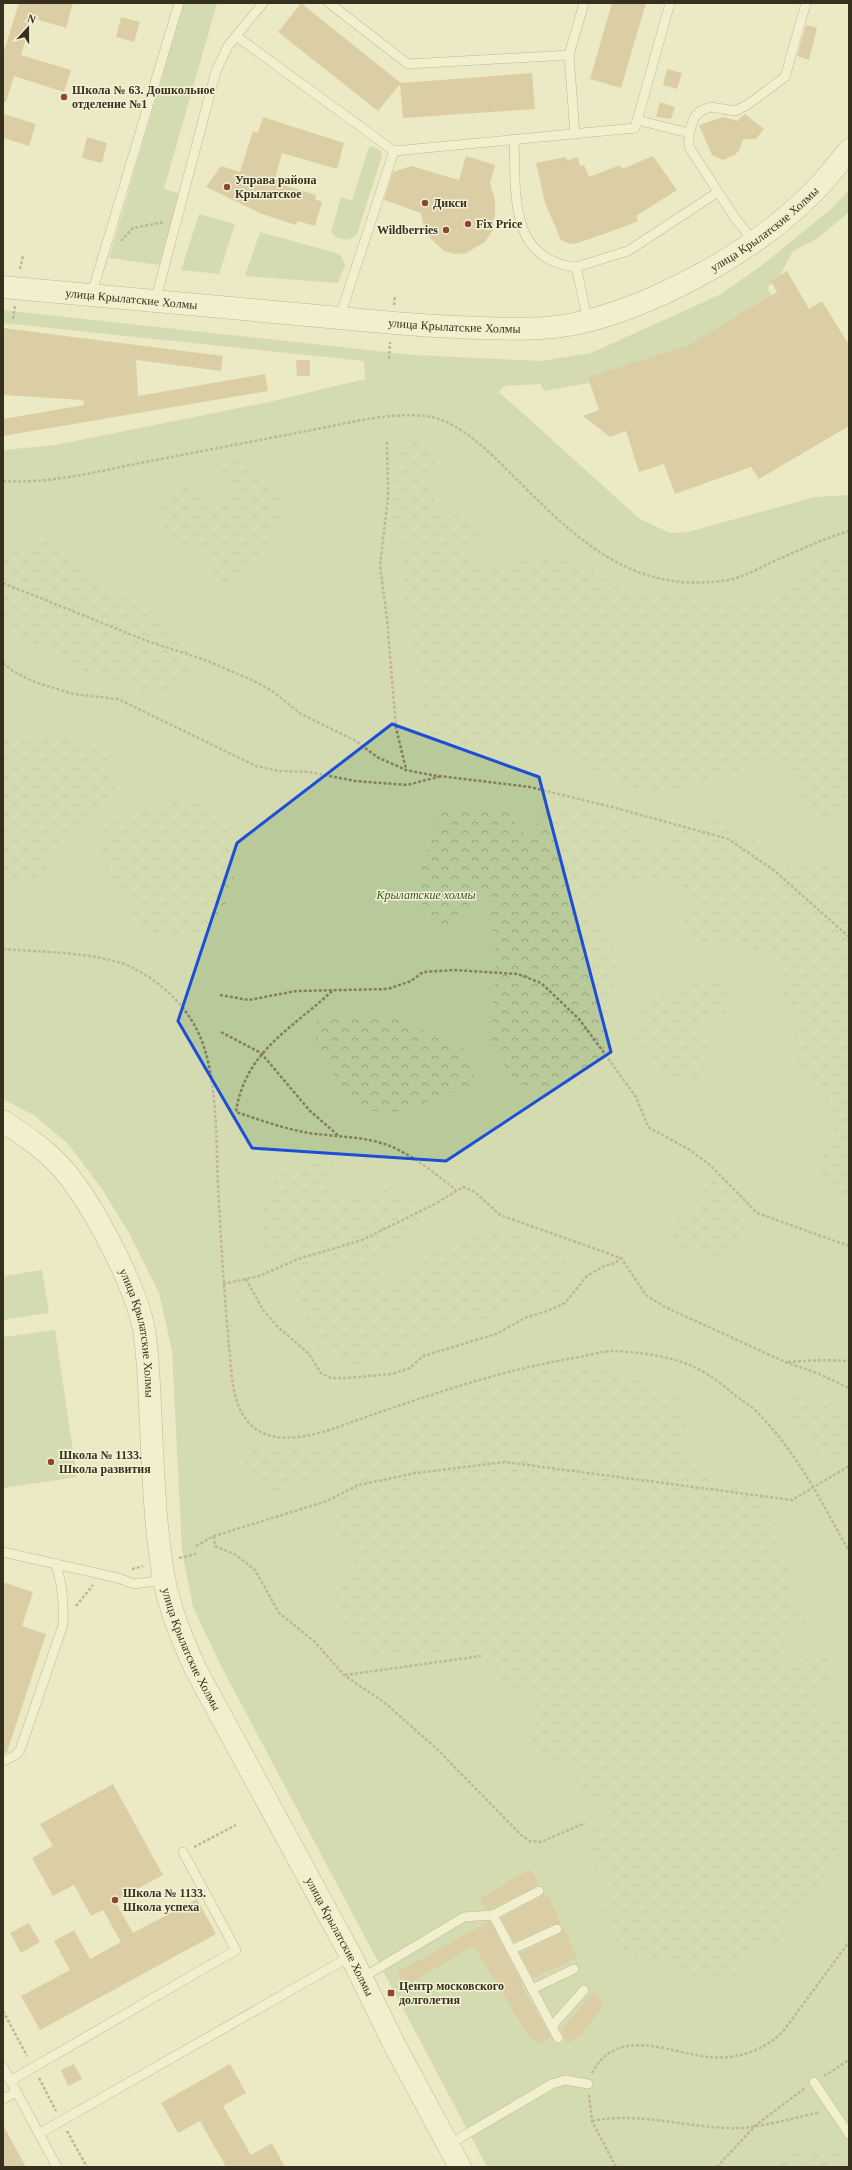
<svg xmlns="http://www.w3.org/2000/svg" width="852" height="2170" viewBox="0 0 852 2170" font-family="'Times New Roman',serif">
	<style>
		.green { fill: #b8ca9a }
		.forest { fill: url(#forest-crowns) }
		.building { fill: #c8ae7d }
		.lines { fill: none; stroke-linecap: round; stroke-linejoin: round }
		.service-casing { stroke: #867d5c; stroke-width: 10 }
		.tertiary-casing { stroke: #867d5c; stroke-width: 23 }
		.path { stroke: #867d5c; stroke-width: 2.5; stroke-dasharray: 3 2; stroke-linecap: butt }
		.service { stroke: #f7f5d8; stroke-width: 9 }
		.tertiary { stroke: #f7f5d8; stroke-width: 22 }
		.marked { fill: none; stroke: #1d4ed8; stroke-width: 3; stroke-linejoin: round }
		.poi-dot { fill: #92462f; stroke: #f4f2d5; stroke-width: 1.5 }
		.labels { text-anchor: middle; stroke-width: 3; stroke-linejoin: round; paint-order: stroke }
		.poi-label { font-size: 12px; font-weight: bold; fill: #37301f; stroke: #f4f2d5; text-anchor: start }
		.street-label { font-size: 12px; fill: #37301f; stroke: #f4f2d5 }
		.park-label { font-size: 12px; font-style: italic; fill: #3d5227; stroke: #f4f2d5 }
	</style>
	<defs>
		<pattern id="forest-crowns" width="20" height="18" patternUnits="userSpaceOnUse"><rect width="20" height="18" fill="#b8ca9a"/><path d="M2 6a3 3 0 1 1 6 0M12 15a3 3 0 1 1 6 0" fill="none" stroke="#96a47d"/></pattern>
	</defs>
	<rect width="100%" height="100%" fill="#eceac5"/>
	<g class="green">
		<path d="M184,3H217L164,189L180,194L159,265L109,258Z"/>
		<path d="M372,146L381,151L382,156L357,234C350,243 337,240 331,232L341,197L352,201L368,149Z"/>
		<path d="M849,190V212L817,239L793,251L778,279L767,287L775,302L685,351L612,379L544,391L541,384L504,386L499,392L640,519L670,533L688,532L815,497L849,495V2167H487L220,1664L193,1607L182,1551L172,1351L159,1293L129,1233L102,1189L68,1144L35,1116L3,1099V450L55,445L269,402L365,379L364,361L3,323V310L413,355L541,361L591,353L719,295L761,266L831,209Z"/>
		<path d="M199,214L235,224L219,274L181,270Z"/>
		<path d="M260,232L336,253L341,256L345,265L338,283L245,276Z"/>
		<path d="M42,1270L49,1313L3,1320V1276Z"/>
		<path d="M55,1330L77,1477L4,1488L3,1337Z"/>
	</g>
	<g class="forest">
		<path d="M417,440L424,442C428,447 433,453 434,459C437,474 419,481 434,494V503L447,517C474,511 470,512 488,532C478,539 472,550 470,561L477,569L485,568L495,560L501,565H510L545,556L573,563L598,573L624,595L653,597L673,592L731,606L764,603L787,586L798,566L823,554L849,557V788L840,806L828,823L809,819L791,763L761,759L736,775L705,780L670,794L639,790L559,753L525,744L478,750H437L423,712L405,599L403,559L408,549L391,527L392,500L396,493L394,483L400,471L403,450L411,442Z"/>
		<path d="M227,455C243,458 243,457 252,469C256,474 263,476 267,480C277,489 279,505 283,517L275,527L272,540L259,565L237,584H225L213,580C211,557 202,550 179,549C169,539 166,526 157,515L159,501L186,487L220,500L230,501L233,492L228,485L215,478L212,468L218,459Z"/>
		<path d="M50,541L78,570L109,590L141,605L193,645L192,672L178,693L154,695L130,684L91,673L59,660L3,624V557L15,549Z"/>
		<path d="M3,736L33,743L72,737L107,754L115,787L97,816L66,837L42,875L15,885H3Z"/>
		<path d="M170,802L207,805L224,814L233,848V884L220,920L208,930L165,938L136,922L103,862L100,842L105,826Z"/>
		<path d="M571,805L600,813L631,829L649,852L702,817L737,826L761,846L762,877L772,892L784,871L801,863H826L849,878V1206C832,1195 817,1177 823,1154C826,1145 836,1137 835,1126C834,1112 821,1094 814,1081L799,1080L795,1043L796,1009L775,983L778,967C756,940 727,943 695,941L684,925L688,888L671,881L641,877L584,905L617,953L610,1035L582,1091L518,1084L491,1046L496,953L486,887L443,930L418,899L422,864L442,810L504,809L528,838L543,814Z"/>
		<path d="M711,970L726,986L730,1004L722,1018L704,1022L696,1030L706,1041L709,1062L694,1081L670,1078L651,1066L646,1049L632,1039L640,1025L638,1010L649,996L667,994L682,984L701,979Z"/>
		<path d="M321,1014L389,1016L468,1050L476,1084L401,1112L366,1111L351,1104L341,1090L312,1030Z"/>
		<path d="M313,1148L335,1162L330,1195L349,1201L382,1184L413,1196L425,1219L378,1260L380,1282L406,1278L420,1255L452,1248L487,1230L525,1232L552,1243L566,1255V1278L554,1298L527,1301L487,1320L444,1333L401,1353L355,1366L319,1351L290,1280L262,1255L263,1207L278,1175L298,1172Z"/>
		<path d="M709,1174C720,1184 748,1205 747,1220C747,1228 741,1236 736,1242C728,1253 732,1254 719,1264L686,1252L673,1243L674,1221L694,1205Z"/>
		<path d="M584,1367L613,1371L681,1399L689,1419L677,1443L681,1460L698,1463L708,1481L745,1488L767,1499L777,1528L776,1546L785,1555L795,1573L790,1585L793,1597C809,1607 810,1611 805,1629L791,1633L782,1647L778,1664L785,1671L815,1654L830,1660L835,1675L815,1701L822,1718L841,1722L849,1721V1756L839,1770L841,1785L849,1799V1821L839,1838L837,1856L824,1876L815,1898L796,1911L787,1928L780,1947L762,1945L744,1953L739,1976L721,1983L699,1982L676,1969L629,1954L613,1940L603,1921L604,1902L615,1893L612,1877L595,1868L585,1848L592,1827L606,1824L615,1805L606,1799H588L578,1788L576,1764L563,1761L541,1762L526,1744L535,1726V1700L523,1687L506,1688L491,1680L496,1661L486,1651H455L423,1656L362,1653C346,1633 331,1611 337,1584C339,1577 350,1568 355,1562L345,1550L333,1522L342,1496L338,1485L324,1478L274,1492C252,1482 245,1477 245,1452L254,1444L293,1448L335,1443L391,1420L473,1393L527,1372L558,1368Z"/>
		<path d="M795,1392L845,1410L849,1415V1457C822,1471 818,1458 804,1438C790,1419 777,1415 795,1392Z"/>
		<path d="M803,2147L843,2148L849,2157V2167H771Z"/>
	</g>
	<g class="building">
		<path d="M19,3H73L66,28L32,18L21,55L71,70L64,92L14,76L6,102H3V54Z"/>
		<path d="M301,3L401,83L532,73L535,109L403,118L400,84L378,111L278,32Z"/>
		<path d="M612,3H646L621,88L590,79Z"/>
		<path d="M121,17L140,22L134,42L116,37Z"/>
		<path d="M806,25L817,28L809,60L797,56Z"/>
		<path d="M667,69L682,73L677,89L663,85Z"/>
		<path d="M660,102L675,107L671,119L656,117Z"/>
		<path d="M3,114L36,124L29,146L3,138Z"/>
		<path d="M745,114L764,129L756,139H743L740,149L735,155L723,160L712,155L699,125L723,117L737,121Z"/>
		<path d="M263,117L344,143L337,169L282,153L275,179L284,185L316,195L315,199L322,202L315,226L297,221L296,225L262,214L206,187L221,166L240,172L253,131L258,133Z"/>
		<path d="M87,137L107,143L102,163L82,158Z"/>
		<path d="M466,156L495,165L490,183L495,200V213L493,230L485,242L466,253L455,254L444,251L431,239L424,227L421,213L384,200L393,172L411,166L459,180Z"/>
		<path d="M653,156L677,190L636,216L638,221L621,228L578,243L569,244L561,240L545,203L536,163L566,157L567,161L578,157L580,166L584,165L589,177L620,165L622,169Z"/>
		<path d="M787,271L809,309L822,301L849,345V426L759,479L751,467L675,494L664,464L639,472L626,431L610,437L583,416L599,410L588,377L689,345L777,292L771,281Z"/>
		<path d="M3,328L223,356L221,371L136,360L138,396L265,374L268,391L3,436V419L84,405L83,400L3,395Z"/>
		<path d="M296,360H310V376H297Z"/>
		<path d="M3,1582L33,1592L22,1626L46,1634L7,1752L3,1754Z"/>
		<path d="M113,1784L163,1875L115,1901L133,1933L197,1899L216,1934L40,2030L21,1996L70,1970L54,1941L74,1930L90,1959L121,1942L103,1910L91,1916L74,1885L53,1896L32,1858L53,1846L40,1824Z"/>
		<path d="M530,1869L539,1885L491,1909H486L480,1899Z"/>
		<path d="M544,1893L547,1897L548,1896L562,1926L555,1924L514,1942L501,1918L542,1896Z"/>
		<path d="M490,1921L522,1983H520L551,2037L538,2044L528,2035L474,1946L404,1987L397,1972Z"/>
		<path d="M29,1923L40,1942L21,1953L10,1933Z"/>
		<path d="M563,1927L577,1958L533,1978L520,1953L559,1934Z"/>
		<path d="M593,1993L604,2005L581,2035L567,2044L561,2030Z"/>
		<path d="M74,2064L82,2079L68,2086L61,2070Z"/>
		<path d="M230,2064L246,2093L223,2106L251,2155L272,2143L285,2167H226L200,2121L178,2133L161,2103Z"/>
		<path d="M3,2125L26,2167H3Z"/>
	</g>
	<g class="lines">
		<defs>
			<g id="service">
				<path d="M329,3L408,64L569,55"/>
				<path d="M236,36L394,151L635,128L670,3"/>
				<path d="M637,120L689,133"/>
				<path d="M575,134L569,55L584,3"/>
				<path d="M514,139C516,192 508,260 576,267"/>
				<path d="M754,242L735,218L689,147V133L694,118L700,111L711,107L735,111L747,105L785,77L806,3"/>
				<path d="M91,296L179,3"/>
				<path d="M155,302L216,71L228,46L263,3"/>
				<path d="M339,319L394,151"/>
				<path d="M588,321L576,267L628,251L718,192"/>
				<path d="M3,1552L118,1578L134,1584L164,1580"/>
				<path d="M3,1761L14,1756L20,1750L63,1625C64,1604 63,1583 55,1563"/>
				<path d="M493,1915L539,1891"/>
				<path d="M511,1950L557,1929"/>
				<path d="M362,1978L464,1917L493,1915L558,2038"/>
				<path d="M532,1989L574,1969"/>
				<path d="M552,2026L584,1990"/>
				<path d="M3,2067L57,2167"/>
				<path d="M10,2081L236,1950L183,1852"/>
				<path d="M814,2082L849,2134"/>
				<path d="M3,2099L16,2092"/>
				<path d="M40,2133L351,1956"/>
				<path d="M448,2145L552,2084L565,2080L588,2084"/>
			</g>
			<g id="tertiary">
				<path id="s1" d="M3,287C122,298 241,310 361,320C402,324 442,327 483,328C514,329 544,330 574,324C650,308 748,255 804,201C821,186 835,168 849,150"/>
				<path id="s2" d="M3,1121C24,1135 45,1149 62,1168C92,1202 136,1286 144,1330C148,1355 149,1381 150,1406C153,1463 154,1522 164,1579C170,1611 183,1641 196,1670L351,1956L395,2046L460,2167"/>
			</g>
		</defs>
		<use href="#service" class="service-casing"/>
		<use href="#tertiary" class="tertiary-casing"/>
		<g class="path">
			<path d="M121,241L133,228L164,222"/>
			<path d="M20,269L23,256"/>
			<path d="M394,305L395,296"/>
			<path d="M13,319L15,306"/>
			<path d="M389,359L390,342"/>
			<path d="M387,442L388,497L380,566L387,619L396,728L406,769"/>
			<path d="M3,481C48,484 96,472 140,463C197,452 255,441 312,430C348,423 389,412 426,416C454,420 480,443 499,462C564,525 620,594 721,581C740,579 756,570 772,562C798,551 822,539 849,531"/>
			<path d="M3,583L147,641L205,660L254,681L271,690L301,714L356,741L377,757L406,770L431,775L530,787L612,807L728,839L775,871L849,937"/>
			<path d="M3,663L13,671L32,681L73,694L118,699L256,766L279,771L309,772L355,781L407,785L442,776"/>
			<path d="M3,949C39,952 104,952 135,969C160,982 183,1003 196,1028C218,1069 216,1140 218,1186C221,1240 224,1293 229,1346C232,1373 231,1408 253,1427C278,1448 323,1433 349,1423C423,1397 497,1371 574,1358C587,1356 601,1351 613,1351C638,1352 669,1356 692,1366C708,1373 723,1385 736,1396C743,1401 751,1406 757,1412C797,1452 822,1503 849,1551"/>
			<path d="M332,991C292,1029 245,1051 236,1112C260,1120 285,1129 309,1133C336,1137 365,1136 390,1146C414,1156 436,1174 456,1190"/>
			<path d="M220,995L249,1000L296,991L388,989L411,981L423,972L454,970L518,974L541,983L579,1019L602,1050L636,1097L648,1127L690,1150L710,1165L757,1213L849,1246"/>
			<path d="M221,1032L261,1053L310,1111L339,1136"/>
			<path d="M246,1279L263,1310L277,1326L308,1353L321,1373L331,1378H346L392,1374L410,1368L423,1356L496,1334L527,1317L547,1311L565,1303L587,1276L602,1267L615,1263L621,1258"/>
			<path d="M223,1284L259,1276L298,1259L362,1240L435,1204L463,1187L475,1192L500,1215L621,1258L646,1295L665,1307L785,1362L817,1373L849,1388"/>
			<path d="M788,1362L822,1360L849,1361"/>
			<path d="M214,1536L215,1546L236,1555L255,1570L279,1613L315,1642L344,1675L385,1703L438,1750L521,1835L530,1841L541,1842L585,1823"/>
			<path d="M196,1546L214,1536L327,1501L358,1485L416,1473L505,1462L792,1500L849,1466"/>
			<path d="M179,1558L196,1554"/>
			<path d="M132,1569L143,1566"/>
			<path d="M76,1606L93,1585"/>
			<path d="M345,1675L481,1656"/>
			<path d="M194,1847L236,1825"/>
			<path d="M3,2011L27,2056"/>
			<path d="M592,2073C617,2025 670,2053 709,2057C737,2060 766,2050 784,2030L849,1942"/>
			<path d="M824,2076L849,2060"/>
			<path d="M39,2078L56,2111"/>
			<path d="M589,2095L592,2121L616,2167"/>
			<path d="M592,2121C636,2112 682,2126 726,2128C753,2130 793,2118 820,2112"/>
			<path d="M67,2131L87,2167"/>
			<path d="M717,2167L756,2125L805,2088"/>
		</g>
		<use href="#service" class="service"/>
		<use href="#tertiary" class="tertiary"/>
	</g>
	<path d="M0 0H852V2170H0ZM392,724L539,777L611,1052L446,1161L252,1148L178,1021L237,843Z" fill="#eceac5" fill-opacity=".55" fill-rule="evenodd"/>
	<path class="marked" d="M392,724L539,777L611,1052L446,1161L252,1148L178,1021L237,843Z"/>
	<g class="poi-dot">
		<circle cx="64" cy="97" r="4"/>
		<circle cx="227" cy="187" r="4"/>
		<circle cx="425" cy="203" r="4"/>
		<circle cx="468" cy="224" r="4"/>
		<circle cx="446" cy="230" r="4"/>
		<circle cx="51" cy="1462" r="4"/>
		<circle cx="115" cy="1900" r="4"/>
		<rect x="387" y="1989" width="8" height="8" rx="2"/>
	</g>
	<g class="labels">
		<g class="poi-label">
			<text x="72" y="94">Школа № 63. Дошкольное<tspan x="72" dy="14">отделение №1</tspan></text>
			<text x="235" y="184">Управа района<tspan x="235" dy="14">Крылатское</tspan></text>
			<text x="433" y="207">Дикси</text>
			<text x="476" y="228">Fix Price</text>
			<text x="438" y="234" text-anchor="end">Wildberries</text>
			<text x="59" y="1459">Школа № 1133.<tspan x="59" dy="14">Школа развития</tspan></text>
			<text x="123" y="1897">Школа № 1133.<tspan x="123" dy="14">Школа успеха</tspan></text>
			<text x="399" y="1990">Центр московского<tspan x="399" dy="14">долголетия</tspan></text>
		</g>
		<g class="street-label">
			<text dy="4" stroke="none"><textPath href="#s1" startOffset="788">улица Крылатские Холмы</textPath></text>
			<text dy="4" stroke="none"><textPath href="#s1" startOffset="129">улица Крылатские Холмы</textPath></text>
			<text dy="4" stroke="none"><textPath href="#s1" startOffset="453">улица Крылатские Холмы</textPath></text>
			<text dy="4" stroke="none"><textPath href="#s2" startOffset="260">улица Крылатские Холмы</textPath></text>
			<text dy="4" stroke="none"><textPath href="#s2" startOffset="584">улица Крылатские Холмы</textPath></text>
			<text dy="4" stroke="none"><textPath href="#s2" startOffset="908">улица Крылатские Холмы</textPath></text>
		</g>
		<g class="park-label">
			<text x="426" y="899">Крылатские холмы</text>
		</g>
	</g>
	<rect width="852" height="2170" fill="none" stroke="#37301f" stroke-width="8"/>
	<g transform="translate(28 28) rotate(21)" stroke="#f4f2d5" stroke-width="3" paint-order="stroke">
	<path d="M0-3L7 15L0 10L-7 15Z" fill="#37301f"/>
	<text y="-6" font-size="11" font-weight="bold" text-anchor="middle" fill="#37301f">N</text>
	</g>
</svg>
